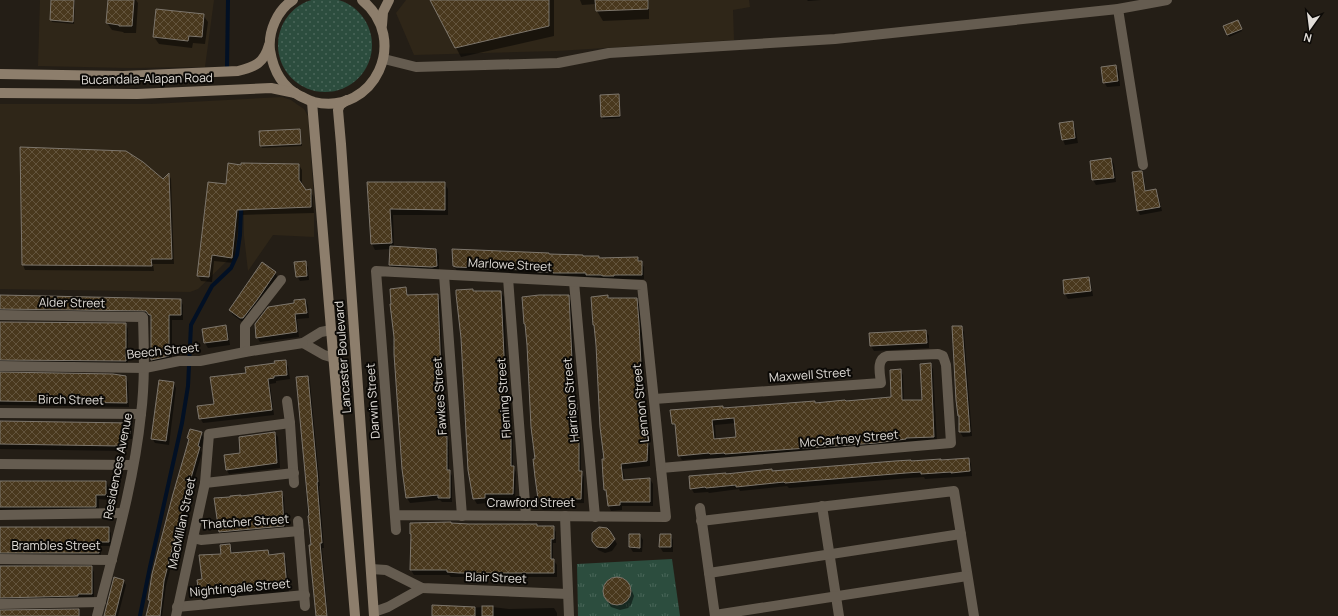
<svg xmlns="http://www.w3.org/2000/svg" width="1338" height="616" viewBox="0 0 1338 616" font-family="Manrope,sans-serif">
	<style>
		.built { fill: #2f2618 }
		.grass { fill: url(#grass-tufts) }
		.garden { fill: url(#garden-dots) }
		.shadow { fill: #0007; fill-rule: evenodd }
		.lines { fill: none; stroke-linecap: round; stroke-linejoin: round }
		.stream { stroke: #021024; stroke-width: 4 }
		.building { fill: url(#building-cross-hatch); stroke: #7d766c; fill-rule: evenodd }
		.minor { stroke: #655c50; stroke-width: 10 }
		.tertiary { stroke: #655c50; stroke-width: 10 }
		.secondary { stroke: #8d7e6c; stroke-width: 10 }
		.labels { text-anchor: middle; stroke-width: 4; stroke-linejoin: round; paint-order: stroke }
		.street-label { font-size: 12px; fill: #e1ddd8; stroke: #0b0906 }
	</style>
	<defs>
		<pattern id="grass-tufts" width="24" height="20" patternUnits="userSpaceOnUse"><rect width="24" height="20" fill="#2c4d3e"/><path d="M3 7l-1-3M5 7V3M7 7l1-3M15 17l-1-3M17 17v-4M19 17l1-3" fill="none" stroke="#4a6659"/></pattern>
		<pattern id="garden-dots" width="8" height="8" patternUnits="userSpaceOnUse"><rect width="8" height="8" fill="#2c4d3e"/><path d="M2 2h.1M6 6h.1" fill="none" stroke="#4a6659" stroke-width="1.8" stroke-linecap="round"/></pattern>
		<pattern id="building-cross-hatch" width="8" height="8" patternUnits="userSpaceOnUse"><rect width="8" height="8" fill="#49381d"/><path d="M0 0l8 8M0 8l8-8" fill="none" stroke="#63543d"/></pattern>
	</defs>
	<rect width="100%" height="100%" fill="#241e16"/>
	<g class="built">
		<path d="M40,0H214L205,67L129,68L38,66Z"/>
		<path d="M406,0H749L750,7L733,10L734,40L557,51L414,55L396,13Z"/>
		<path d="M282,97L291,100L298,105L304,109L308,116L314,201V237L273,235L248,271L244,236V209L237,208L228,260L198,289L190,292L0,289V104H151Z"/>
	</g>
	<path class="grass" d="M672,559L680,616H578L577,564Z"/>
	<circle class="garden" cx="325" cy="45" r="47"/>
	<g class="shadow">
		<path d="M52,0H75L74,24L52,22L51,20Z"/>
		<path d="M109,0H136L138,3L136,33H124L123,32L112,30L107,23Z"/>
		<path d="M431,0H554V36L461,57Z"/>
		<path d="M580,0H649V19L603,21L597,11L596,4L582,5Z"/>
		<path d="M807,0H821L808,1Z"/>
		<path d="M203,15L208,22L205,44L193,43L192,48L159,44L154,37Z"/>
		<path d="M1239,23L1242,31L1229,37L1228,35Z"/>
		<path d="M1116,67L1119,71L1120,86L1107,87L1104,82Z"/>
		<path d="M618,95L620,118L603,119L602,117Z"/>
		<path d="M1073,122L1075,127L1078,143L1065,145L1063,140L1060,124Z"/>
		<path d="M300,130L302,146L262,148L261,146Z"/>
		<path d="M1111,159L1114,164L1116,182L1096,185L1093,180L1091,162Z"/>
		<path d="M299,165L302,170V186L305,191L310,190L313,196L314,213L240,215L234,263L214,261L212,282L201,281L198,275L227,185L242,166Z"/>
		<path d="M1141,172L1144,177L1146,191L1156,190L1158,194L1162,211L1140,215L1138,211L1133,173Z"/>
		<path d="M169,175L171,179L174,264H153L154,271L25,270L23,265L163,181Z"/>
		<path d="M368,183H444L448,189V215H393L394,247L436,250L439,255V271L393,270L390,265L391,249L375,250L372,244Z"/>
		<path d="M583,257L599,259L638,258L644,267V279L616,280L457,271L454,266Z"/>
		<path d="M305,262L308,267L309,280L300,281L297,276Z"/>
		<path d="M275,273L278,278L244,323L233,315L230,310Z"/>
		<path d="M1089,278L1091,283L1093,296L1068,299L1065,294Z"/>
		<path d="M406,288L409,296L437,295L440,300L444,403L447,409L448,439L449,442V470L452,476V502H442L440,500L410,503L407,498Z"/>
		<path d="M472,290L474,292H501L504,297L508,400L511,405V435L513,438V467L516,472L515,499H487L488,503L477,504L474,499L457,291Z"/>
		<path d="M0,296L180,300L183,305V320H172V361L155,365L152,360V319L150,316L3,313L0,315Z"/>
		<path d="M568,296L571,301L576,405L579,410V440L581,443V472L584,477V503L553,504L554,509L543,510L540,505L523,298Z"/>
		<path d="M607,296L609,299H636L639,304L642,328L645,408L648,412V442L650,446V466L623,469L625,481L650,479L653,484V506H622V510L611,511L609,506L608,493L605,489V460Z"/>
		<path d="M305,300L308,305L309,318L297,319L299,337L260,342L257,337L295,304Z"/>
		<path d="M0,323L125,324L128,329V365L0,366Z"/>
		<path d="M226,326L228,331L230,345L208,348L205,343L203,330Z"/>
		<path d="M961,327L964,332L972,436L963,437L960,432Z"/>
		<path d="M926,331L929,336V348L874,351L871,346L870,334Z"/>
		<path d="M285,361L288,366L290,379L276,381V383L270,384L274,415L203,423L200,418L247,374Z"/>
		<path d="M930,364L933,369L937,442L713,459L712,458L682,460L679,455L676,428L673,424L723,409L846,402L892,398L900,370L903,375L904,401H923ZM736,423L738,438L716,440L715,425Z"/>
		<path d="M0,374L125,377L128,382L129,407L0,405Z"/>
		<path d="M307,377L310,382L320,486H319L324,548H322L328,616H316L303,454Z"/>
		<path d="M173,383L176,388L169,445L155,443L152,438Z"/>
		<path d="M0,422L129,424L132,429V439H122V451L0,449Z"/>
		<path d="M201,433L204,438L201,450L202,453L186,508L166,586L162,616H148L150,602L149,600L189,440L188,438Z"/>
		<path d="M275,433L278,437L280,468L229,474L226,469L241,454Z"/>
		<path d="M969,459L971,464L972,476L925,479L924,477L909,478L789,488L787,486L740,491L739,489L709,493L708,492L694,493L691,488L726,475L772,470L773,472Z"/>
		<path d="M0,482H106L109,487V500L99,499V512H0Z"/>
		<path d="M281,493L284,497L286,531L222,536L220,532L241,497Z"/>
		<path d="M411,524H506L536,525L538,527H553L556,532V543H553V560L557,565V577H451L449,575H414L411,570Z"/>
		<path d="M0,528H108L111,533V546H101V558H0Z"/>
		<path d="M610,531L617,544L612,551L605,553L598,550L595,544Z"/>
		<path d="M630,535H640L643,540L642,552H633L630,547Z"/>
		<path d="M670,535L673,540V552H663L660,547Z"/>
		<path d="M230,545L232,550L233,554L268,551L270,556L283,554L286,559L289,593L202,599L200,595L222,555Z"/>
		<path d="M0,567H91L94,572V598L0,603Z"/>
		<path d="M615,578L623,580L630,586L634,596L631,605L628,608L620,610L611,607L603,594V590L607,582Z"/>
		<path d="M123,580L126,585L118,616H105Z"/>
		<path d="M492,607L509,609L554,608L557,613V616H433L459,608Z"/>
	</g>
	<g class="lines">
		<g class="stream">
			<path d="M227,67L228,0"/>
			<path d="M140,616L150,567L182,423L188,386L191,325L212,286L231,268L237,255L240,235L241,211"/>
		</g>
	</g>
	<g class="building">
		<path d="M51,0H74L73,22L50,20Z"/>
		<path d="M108,0H134L132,26H119V25L106,23Z"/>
		<path d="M430,0H549V26L455,48Z"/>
		<path d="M595,0H648V9L596,11Z"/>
		<path d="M156,9L204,14L202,37L189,36L188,41L153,37Z"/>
		<path d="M1238,20L1242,29L1227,35L1223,26Z"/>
		<path d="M1116,65L1118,81L1103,83L1101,67Z"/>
		<path d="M619,94L620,116L601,117L600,95Z"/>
		<path d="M1073,121L1075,138L1062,140L1059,123Z"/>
		<path d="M300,129L301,144L260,146L259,131Z"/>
		<path d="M20,147L126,151L143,162L163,179L169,173L172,259H151L152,266L22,265Z"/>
		<path d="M1111,158L1114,178L1092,180L1090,161Z"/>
		<path d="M228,163L241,165V163L299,164V180L306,190L311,189V207L237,210L232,258L212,255L209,277L197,276L208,182L226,184Z"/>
		<path d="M1140,171H1142L1145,191L1156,189L1160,207L1137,211L1132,172Z"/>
		<path d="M367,182H445V210L390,209L392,243L371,244Z"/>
		<path d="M390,246L436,249L437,266L432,267L389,265Z"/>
		<path d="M452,249L549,253V254L583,255V256H599V258L638,257V261H642V275H614V276H603L601,275H586V273H553V272H537V270L482,269L481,268L456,267L453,266Z"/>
		<path d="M306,261L307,276L296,277L294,262Z"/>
		<path d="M262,262L276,272L257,300L243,318H240L229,310Z"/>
		<path d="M1089,277L1091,291L1064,294L1063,280Z"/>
		<path d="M406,287L407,295L438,294L442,403H445V436H447V470H450V498H438V495L406,498L402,469L394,354V337L390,304H391L390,289Z"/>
		<path d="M473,289V291H501L506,399H508L509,432H511V466H514L513,494H485V498L473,499L468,470L461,338L456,294V290Z"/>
		<path d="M0,295L181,299V315H169V356L151,360V315H149L146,311L0,309Z"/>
		<path d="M539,295H569L574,404H577V437H579V471H582L581,499H551V505L539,506L535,477L533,459H535L531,427L527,345L525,324H524L522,297Z"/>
		<path d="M608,295V298H637L639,323L643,407H645L646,440H648L647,461L621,464L623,480L650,478V502H620V505L608,506L606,490H604L603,477L602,459H604L600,427L596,345L594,325H593L591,297Z"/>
		<path d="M305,299L307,313L295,314L297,332L256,338L255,324L268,307L294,303V300Z"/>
		<path d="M0,322L126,323V361L0,360Z"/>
		<path d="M226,325L228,340L204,343L202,329Z"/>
		<path d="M952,326H962L970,432H959V416H958L956,400Z"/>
		<path d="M926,330L927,343L870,346L869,333Z"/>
		<path d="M286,360L287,375L274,376V378L268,379L272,410L199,419L197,406L214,404L210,377L246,373L245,367L275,363L274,361Z"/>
		<path d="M931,363L934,437L906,438V439L876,443L725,454L724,453L710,454L709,453L678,456L675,424H672L670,410L723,406V408L815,401V403L845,400L846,401L891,397L890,370L901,369L902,400H922L920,364ZM734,418L736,437L714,439L712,420Z"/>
		<path d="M0,372L113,374L126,376L127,403L0,401Z"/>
		<path d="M308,376L318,482H317L322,543H320L327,616H316L309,545H311L308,516L309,515L296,377Z"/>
		<path d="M159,380L174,382L166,441L151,439Z"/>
		<path d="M0,421L130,423V434H120V446L0,444Z"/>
		<path d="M190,429L202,432L198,446L200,447L184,502L164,581L160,616H146L150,600H148L152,574L173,494L189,439L187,438Z"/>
		<path d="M275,432L277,463L226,470L224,455L240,453L239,437Z"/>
		<path d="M969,458L970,471L951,473V472L921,474V472L906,473L785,483L784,482L736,487V485L706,488L705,487L690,489L689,476L726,473V474L772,469V471L895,461L911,460V461L941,459V460Z"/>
		<path d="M0,481H106V495H96V507H0Z"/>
		<path d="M282,491L284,526L219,532L214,498L230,497V496L241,495V496Z"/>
		<path d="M451,522V523L469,524H537V526H554V539H551V559H554V573H459L447,572V570H410L411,534H410V523Z"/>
		<path d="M0,527H109V542H99V553H0Z"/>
		<path d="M599,527L607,528L610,531L615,539L609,546L606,548L597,547L592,541V533Z"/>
		<path d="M629,534H640V548L629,547Z"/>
		<path d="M660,534H671V547H659Z"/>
		<path d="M230,544L231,553L268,550L269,555L284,553L287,588L199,595L197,580L202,579L199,555L221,554L220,545Z"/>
		<path d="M0,566H92V594H78V596L0,598Z"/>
		<circle cx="617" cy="591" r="14"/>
		<path d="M114,577L124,580L115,616H104Z"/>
		<path d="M432,605L475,607V616H432Z"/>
		<rect x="482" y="606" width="11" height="10"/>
		<path d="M79,609V616H0V610Z"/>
	</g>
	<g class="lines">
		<g class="minor">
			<path d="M1118,9L1143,165"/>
			<path d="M444,275L462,516"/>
			<path d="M508,278L526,516"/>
			<path d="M574,282L595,517"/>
			<path d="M0,315L143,317C144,350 145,382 141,414C134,483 114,550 97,616"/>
			<path d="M331,330L321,332L303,343L324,355L334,358"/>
			<path d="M245,352V326L281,280"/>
			<path d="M0,366L145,368L179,361H200L245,352L303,343"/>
			<path d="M654,399L881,383C880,374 876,359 887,356L938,354L943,356L946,365L951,443L661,468"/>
			<path d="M287,401L290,423L294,483"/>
			<path d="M0,413L141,414"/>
			<path d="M0,464L133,465"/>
			<path d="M205,483L294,473"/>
			<path d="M822,506L839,616"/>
			<path d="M700,508L715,616"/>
			<path d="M0,515L123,513"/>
			<path d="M395,515L666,517L642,285L376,271L396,530"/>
			<path d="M565,516L569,616"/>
			<path d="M298,521L305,606"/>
			<path d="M701,521L954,491L974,616"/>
			<path d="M193,538L201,540L299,531"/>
			<path d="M0,559L112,560"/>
			<path d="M371,569L386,570L422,588L568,594"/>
			<path d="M709,573L961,534"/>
			<path d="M0,604L101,602"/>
			<path d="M177,607L305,595"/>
			<path d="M374,612L388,607L422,588"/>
			<path d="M715,615L967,576"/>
			<path d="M176,616L205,483L209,434L290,423"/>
		</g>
		<path class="tertiary" d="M384,59L416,67L558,63L609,53L835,39L1118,9L1167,0"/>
		<g class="secondary">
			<path d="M293,0C277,10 268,32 270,50C273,69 282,87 300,96C305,98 309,101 314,102C375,116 410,39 362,0"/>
			<path d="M382,25L383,12L389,0"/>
			<path d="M0,74L123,76L238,71C255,67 264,63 269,45"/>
			<path d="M0,93L137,94L271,88L295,93"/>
			<path d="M347,100L340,105L338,110L341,144L374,616"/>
			<path d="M312,102L355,616"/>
		</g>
	</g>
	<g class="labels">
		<g class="street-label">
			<text transform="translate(147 79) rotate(-1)" y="4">Bucandala-Alapan Road</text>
			<text transform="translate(510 265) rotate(3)" y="4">Marlowe Street</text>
			<text transform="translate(72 303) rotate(1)" y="4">Alder Street</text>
			<text transform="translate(163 351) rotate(-6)" y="4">Beech Street</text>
			<text transform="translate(343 357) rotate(-94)" y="4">Lancaster Boulevard</text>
			<text transform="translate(810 375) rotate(-4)" y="4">Maxwell Street</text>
			<text transform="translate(440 396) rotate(-94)" y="4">Fawkes Street</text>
			<text transform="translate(504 398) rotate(-94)" y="4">Fleming Street</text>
			<text transform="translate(71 400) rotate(1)" y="4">Birch Street</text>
			<text transform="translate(571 400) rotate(-95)" y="4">Harrison Street</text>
			<text transform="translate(373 401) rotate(-94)" y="4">Darwin Street</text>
			<text transform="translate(641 403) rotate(-96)" y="4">Lennon Street</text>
			<text transform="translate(849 439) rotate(-5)" y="4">McCartney Street</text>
			<text transform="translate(118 466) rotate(-79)" y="4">Residences Avenue</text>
			<text x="531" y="507">Crawford Street</text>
			<text transform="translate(245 522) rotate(-4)" y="4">Thatcher Street</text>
			<text transform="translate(182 523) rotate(-78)" y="4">MacMillan Street</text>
			<text x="56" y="550">Brambles Street</text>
			<text transform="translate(496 578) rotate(2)" y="4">Blair Street</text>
			<text transform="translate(240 588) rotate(-5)" y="4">Nightingale Street</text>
		</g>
	</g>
	<g transform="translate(1310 28) rotate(194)" stroke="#0b0906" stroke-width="3" paint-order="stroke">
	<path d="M0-3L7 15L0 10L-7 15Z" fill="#e1ddd8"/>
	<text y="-6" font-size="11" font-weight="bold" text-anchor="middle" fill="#e1ddd8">N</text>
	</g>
</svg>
